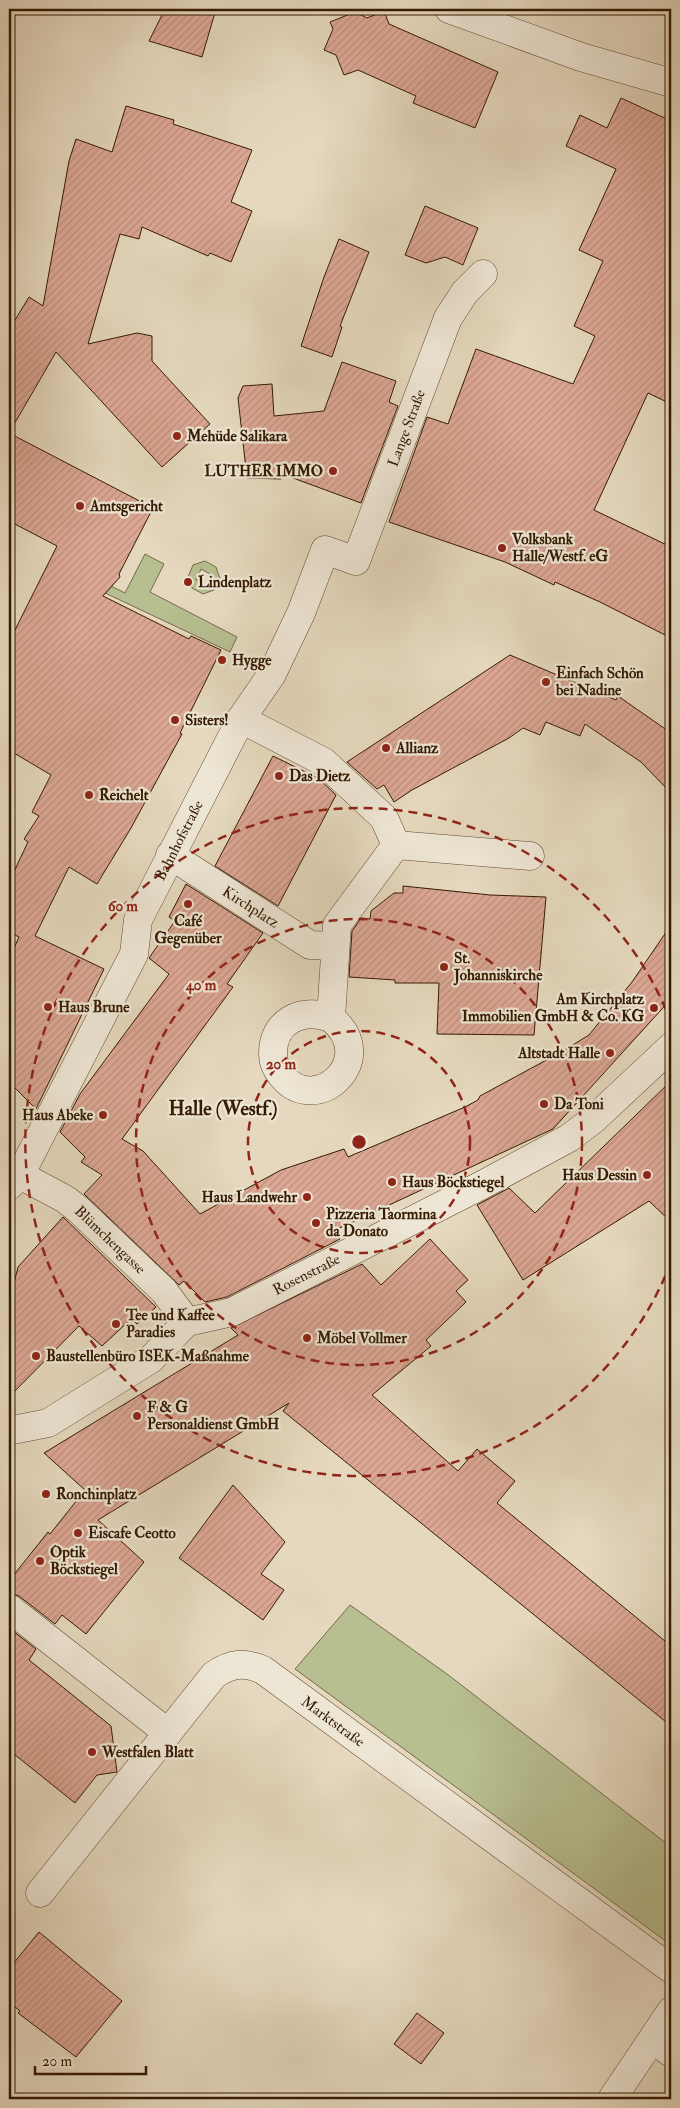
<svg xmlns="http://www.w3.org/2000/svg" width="680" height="2108" viewBox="0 0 680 2108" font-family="'IM FELL Double Pica',serif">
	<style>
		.green { fill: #b7be90; stroke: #766c48; fill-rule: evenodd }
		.building { fill: url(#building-hatch); stroke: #351a00 }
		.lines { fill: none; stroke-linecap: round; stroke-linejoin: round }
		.minor-casing { stroke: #614a30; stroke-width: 29 }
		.tertiary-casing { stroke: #614a30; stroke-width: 29 }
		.minor { stroke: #eee6d5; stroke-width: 28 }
		.tertiary { stroke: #eee6d5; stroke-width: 28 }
		.ring { fill: none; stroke: #8f2418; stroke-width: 2.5; stroke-dasharray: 9 6 }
		.poi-dot { fill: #8f2418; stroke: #eee6d5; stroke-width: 2 }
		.labels { text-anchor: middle; stroke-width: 4.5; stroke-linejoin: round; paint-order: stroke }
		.street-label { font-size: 15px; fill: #351a00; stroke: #eee6d5 }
		.poi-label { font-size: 15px; font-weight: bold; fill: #351a00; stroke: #eee6d5; text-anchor: start }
		.district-label { font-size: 20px; font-weight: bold; fill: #351a00; stroke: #eee6d5 }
		.centre { fill: #8f2418; stroke: #eee6d5; stroke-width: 2.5 }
		.ring-label { font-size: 15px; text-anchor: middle; font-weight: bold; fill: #8f2418; stroke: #eee6d5; stroke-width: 4.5; stroke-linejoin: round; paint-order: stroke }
	</style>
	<defs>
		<pattern id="building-hatch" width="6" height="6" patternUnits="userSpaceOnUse" patternTransform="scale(1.25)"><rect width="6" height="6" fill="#dca794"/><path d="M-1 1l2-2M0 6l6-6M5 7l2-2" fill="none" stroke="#bd8f7e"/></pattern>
	</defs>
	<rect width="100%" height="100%" fill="#e5d8be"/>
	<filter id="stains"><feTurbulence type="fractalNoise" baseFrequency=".004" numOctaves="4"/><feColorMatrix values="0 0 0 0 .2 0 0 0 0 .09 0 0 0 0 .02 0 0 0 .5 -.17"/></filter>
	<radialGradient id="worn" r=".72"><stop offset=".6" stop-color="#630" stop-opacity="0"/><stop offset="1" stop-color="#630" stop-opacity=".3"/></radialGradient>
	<g class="green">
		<path d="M145,554L164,564L150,592L237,637L230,652L105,593L109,585L125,593Z"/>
		<path d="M205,561L216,567L220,579L214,590L203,594L192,588L188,577L193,565ZM201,569L212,575L207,586L196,580Z"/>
		<path d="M350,1605L447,1674L671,1847V1945L295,1669Z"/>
	</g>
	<g class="building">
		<path d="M165,9H216L202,57L149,41Z"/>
		<path d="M384,11L389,24L498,72L475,128L413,103L416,96L358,70L344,75L336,55L324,50L333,29L330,22L355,12L367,18Z"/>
		<path d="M621,98L671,121V404L648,393L594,510L671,547V638L600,602L555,582L554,585L505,562L389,522L427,417L448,424L476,349L573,384L595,336L574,326L603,261L579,250L616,169L566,146L580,115L607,128Z"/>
		<path d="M126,106L174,120L173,124L252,150L231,202L252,211L231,262L210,253L208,256L142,227L139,239L120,234L88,344L137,333L152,336V361L210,424L162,467L56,352L9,433L153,508L119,574L120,577L103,596L189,639L191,636L221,650L180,733L182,734L131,828L97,884L69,867L35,936L104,969L36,1109L9,1082V959L19,937L9,932V882L28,842L24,839L39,816L32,812L51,775L9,750V642L57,546L9,521V330L29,297L43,306L69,161L76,139L112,152Z"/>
		<path d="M425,206L478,228L463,265L445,257L426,263L405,255Z"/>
		<path d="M339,239L369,252L340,326L342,327L332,357L301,346L324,277Z"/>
		<path d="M342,362L396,381L389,402L398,406L361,503L282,474L281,479L247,478L238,398L243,386L272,384L274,416L324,411Z"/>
		<path d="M510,655L616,700L618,696L671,733V793L641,762L585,724L580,736L546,722L540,735L523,728L509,738L412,790L394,802L384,785L377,789L347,762Z"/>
		<path d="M273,756L318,778L336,795L278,906L215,866Z"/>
		<path d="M186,884L263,933L227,984L233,987L122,1139L143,1151L200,1214L281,1170L344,1149L348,1157L465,1107L478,1100L480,1096L563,1051L589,1035L632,982L671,925V999L553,1129L333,1231L340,1239L227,1297L205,1302L184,1281L179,1285L84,1194L102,1175L81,1162L85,1157L60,1132L80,1094L169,974L149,958L175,921L169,917Z"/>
		<path d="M403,886L490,895L546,897L534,1035L437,1034L439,983H395V980L349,977L352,931L361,918L370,919L371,911L394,893H403Z"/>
		<path d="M671,1081V1222L649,1201L523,1280L477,1205L509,1188L535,1213Z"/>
		<path d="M63,1217L156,1307L137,1324L131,1319L102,1346L79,1326L9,1397V1303L18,1267Z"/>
		<path d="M430,1239L468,1280L456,1291L466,1302L426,1340L431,1346L372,1395L458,1471L477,1449L515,1481L497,1503L671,1646V1726L283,1411L289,1403L98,1520L144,1562L86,1634L62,1615L55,1624L19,1596L9,1593V1581L48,1532L50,1534L85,1490L44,1453L238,1335L231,1328L362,1264L381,1285Z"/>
		<path d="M233,1485L285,1542L261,1574L284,1590L263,1620L179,1558Z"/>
		<path d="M9,1628L36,1649L29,1660L111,1726L117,1772L97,1775L75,1803L9,1750Z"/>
		<path d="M39,1932L122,2001L76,2057L18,2013L20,2011L9,2002V1969Z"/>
		<path d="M417,2013L444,2033L421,2064L394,2044Z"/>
	</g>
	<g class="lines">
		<defs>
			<g id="minor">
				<path d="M449,9L581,57L668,82L671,80"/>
				<path d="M241,719L324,762L384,818L396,845"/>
				<path id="s1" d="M170,855L310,945L335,946"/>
				<path d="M331,1018C381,1059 316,1118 282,1076C277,1070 273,1063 273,1055C272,1021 302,1007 331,1018L337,925L396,845L530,856"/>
				<path id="s2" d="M20,1175L65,1199L79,1210L164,1291L187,1322"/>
				<path id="s3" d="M9,1186L20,1175L134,954L138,920L241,719L272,674L301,613L325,550L356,561L448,318L465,292L483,274"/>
				<path id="s4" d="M9,1428L18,1429L48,1423L151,1359L187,1322L232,1312L482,1185L569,1138L594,1119L671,1047"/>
				<path d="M9,1608L168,1733"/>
				<path id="s5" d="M40,1893L214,1675C231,1663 244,1662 263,1670L671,1969"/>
				<path d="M653,2039L671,2053"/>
			</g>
			<path id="tertiary" d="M612,2099L671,2011"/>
		</defs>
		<use href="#minor" class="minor-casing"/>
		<use href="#tertiary" class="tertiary-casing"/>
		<use href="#minor" class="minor"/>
		<use href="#tertiary" class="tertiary"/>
	</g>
	<g class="ring">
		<circle cx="359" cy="1142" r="111"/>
		<circle cx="359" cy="1142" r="223"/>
		<path d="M671 1262A334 334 0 1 1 671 1022"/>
	</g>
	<g class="poi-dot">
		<circle cx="177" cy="436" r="5"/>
		<circle cx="333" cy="471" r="5"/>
		<circle cx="80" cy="506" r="5"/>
		<circle cx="502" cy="548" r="5"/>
		<circle cx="188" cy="582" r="5"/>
		<circle cx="222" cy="660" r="5"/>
		<circle cx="546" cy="682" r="5"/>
		<circle cx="175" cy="720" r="5"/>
		<circle cx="386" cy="748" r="5"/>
		<circle cx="279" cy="776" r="5"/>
		<circle cx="89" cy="795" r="5"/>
		<circle cx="188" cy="904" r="5"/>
		<circle cx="444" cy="967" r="5"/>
		<circle cx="48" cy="1007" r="5"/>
		<circle cx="654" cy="1008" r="5"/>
		<circle cx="610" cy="1053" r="5"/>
		<circle cx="544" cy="1104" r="5"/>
		<circle cx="103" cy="1115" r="5"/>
		<circle cx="647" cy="1175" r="5"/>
		<circle cx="392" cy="1182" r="5"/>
		<circle cx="307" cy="1197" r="5"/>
		<circle cx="316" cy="1223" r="5"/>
		<circle cx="116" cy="1324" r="5"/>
		<circle cx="307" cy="1338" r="5"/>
		<circle cx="36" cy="1356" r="5"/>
		<circle cx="137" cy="1416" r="5"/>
		<circle cx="46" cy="1494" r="5"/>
		<circle cx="78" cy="1533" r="5"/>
		<circle cx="40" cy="1561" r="5"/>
		<circle cx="92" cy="1752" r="5"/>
	</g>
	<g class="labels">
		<g class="street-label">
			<text dy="5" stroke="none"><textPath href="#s3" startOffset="889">Lange Straße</textPath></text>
			<text dy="5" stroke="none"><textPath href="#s3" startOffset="388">Bahnhofstraße</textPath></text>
			<text dy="5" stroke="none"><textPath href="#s1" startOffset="96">Kirchplatz</textPath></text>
			<text dy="5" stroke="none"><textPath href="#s2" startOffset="112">Blümchengasse</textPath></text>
			<text dy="5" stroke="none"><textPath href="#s4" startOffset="342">Rosenstraße</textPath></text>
			<text dy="5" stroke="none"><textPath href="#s5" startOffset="418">Marktstraße</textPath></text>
		</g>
		<g class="poi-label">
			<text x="187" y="441">Mehüde Salikara</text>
			<text x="323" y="476" text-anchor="end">LUTHER IMMO</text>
			<text x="90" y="511">Amtsgericht</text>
			<text x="512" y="544">Volksbank<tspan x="512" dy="17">Halle/Westf. eG</tspan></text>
			<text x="198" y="587">Lindenplatz</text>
			<text x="232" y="665">Hygge</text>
			<text x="556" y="678">Einfach Schön<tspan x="556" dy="17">bei Nadine</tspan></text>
			<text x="185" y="725">Sisters!</text>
			<text x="396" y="753">Allianz</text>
			<text x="289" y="781">Das Dietz</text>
			<text x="99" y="800">Reichelt</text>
			<text x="188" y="926" text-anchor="middle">Café<tspan x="188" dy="17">Gegenüber</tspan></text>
			<text x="454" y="963">St.<tspan x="454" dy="17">Johanniskirche</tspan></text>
			<text x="644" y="1004" text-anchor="end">Am Kirchplatz<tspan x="644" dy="17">Immobilien GmbH &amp; Co. KG</tspan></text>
			<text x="58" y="1012">Haus Brune</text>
			<text x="600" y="1058" text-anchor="end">Altstadt Halle</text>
			<text x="554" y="1109">Da Toni</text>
			<text x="93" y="1120" text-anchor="end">Haus Abeke</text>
			<text x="637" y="1180" text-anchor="end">Haus Dessin</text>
			<text x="402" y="1187">Haus Böckstiegel</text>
			<text x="297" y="1202" text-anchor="end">Haus Landwehr</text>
			<text x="326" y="1219">Pizzeria Taormina<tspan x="326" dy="17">da Donato</tspan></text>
			<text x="126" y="1320">Tee und Kaffee<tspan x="126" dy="17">Paradies</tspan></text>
			<text x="317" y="1343">Möbel Vollmer</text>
			<text x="46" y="1361">Baustellenbüro ISEK-Maßnahme</text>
			<text x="147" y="1412">F &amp; G<tspan x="147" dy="17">Personaldienst GmbH</tspan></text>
			<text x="56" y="1499">Ronchinplatz</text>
			<text x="88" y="1538">Eiscafe Ceotto</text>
			<text x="50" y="1557">Optik<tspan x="50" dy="17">Böckstiegel</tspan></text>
			<text x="102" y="1757">Westfalen Blatt</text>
		</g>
		<g class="district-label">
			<text x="223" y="1115">Halle (Westf.)</text>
		</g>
	</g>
	<circle cx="359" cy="1142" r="8" class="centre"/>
	<g class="ring-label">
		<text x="123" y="911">60 m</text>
		<text x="201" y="990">40 m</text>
		<text x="281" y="1069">20 m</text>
	</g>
	<rect width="680" height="2108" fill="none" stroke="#e5d8be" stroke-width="30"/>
	<rect x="10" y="10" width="660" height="2088" fill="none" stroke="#351a00" stroke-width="2.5"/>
	<rect x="15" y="15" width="650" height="2078" fill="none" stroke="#351a00"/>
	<path d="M35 2066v8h111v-8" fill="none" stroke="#351a00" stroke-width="2.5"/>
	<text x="42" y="2066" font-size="15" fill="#351a00" stroke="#eee6d5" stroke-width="4" paint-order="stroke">20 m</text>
	<rect width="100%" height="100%" filter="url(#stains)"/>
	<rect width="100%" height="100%" fill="url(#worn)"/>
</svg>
